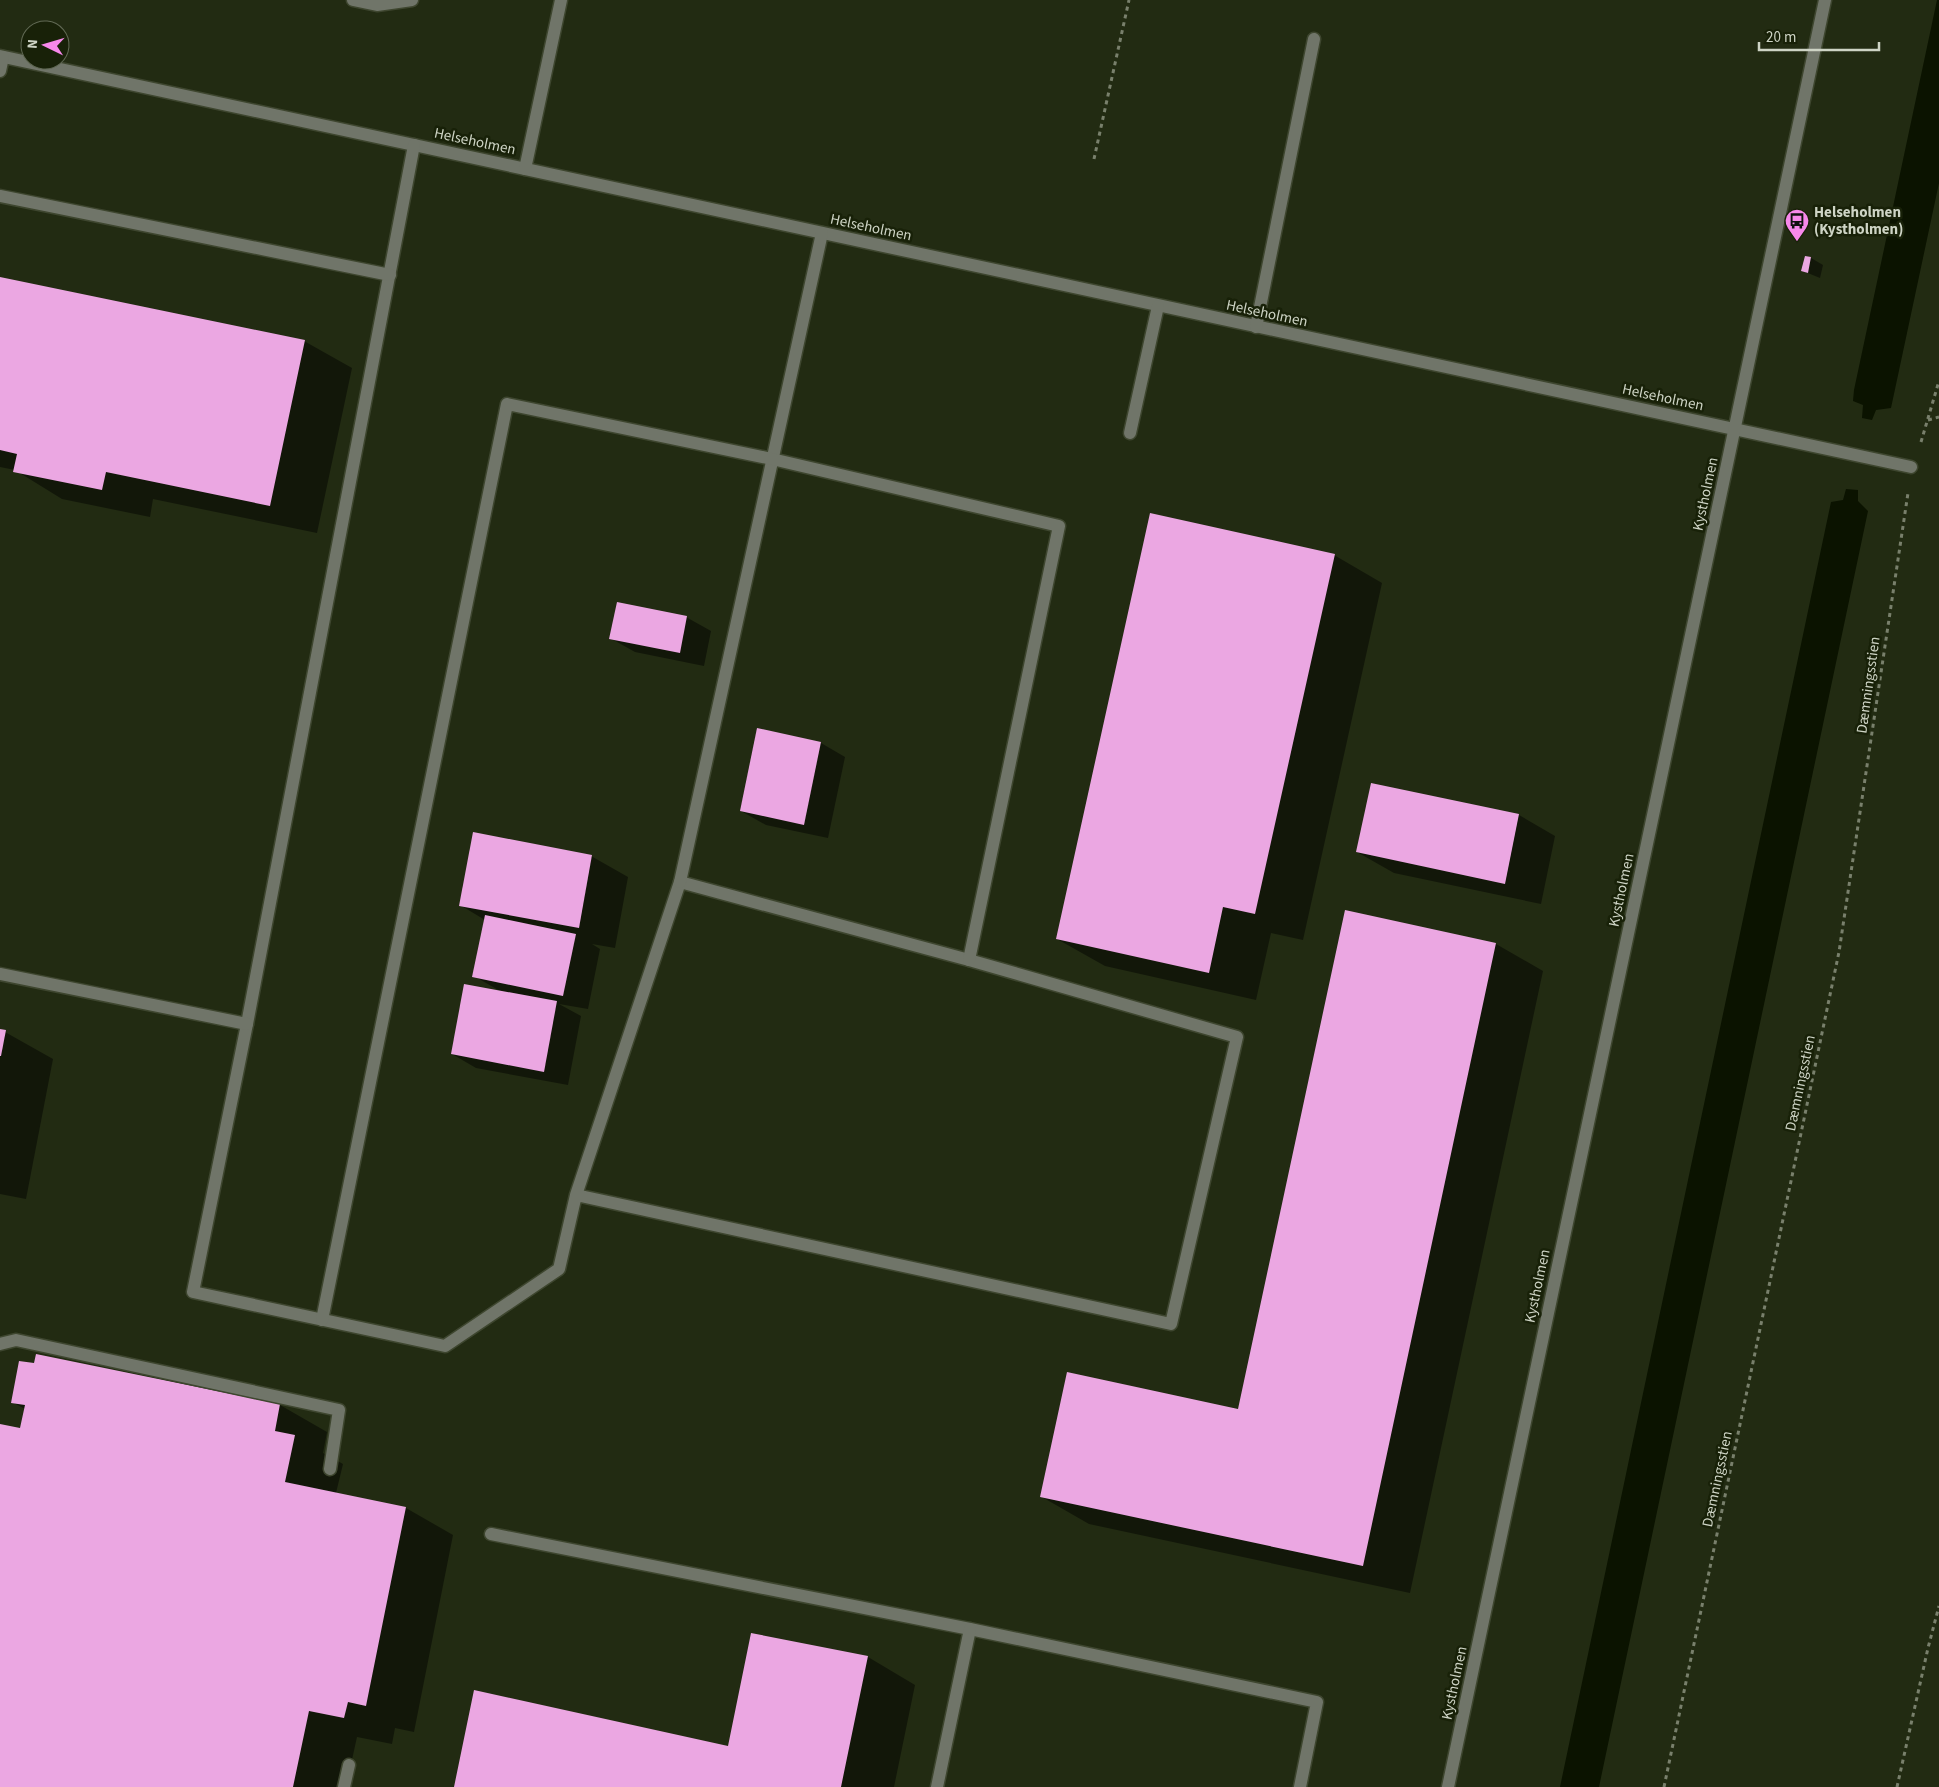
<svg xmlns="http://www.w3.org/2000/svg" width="1939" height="1787" viewBox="0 0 1939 1787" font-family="'Source Sans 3',sans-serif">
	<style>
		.water { fill: #0b1300 }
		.shadow { fill: #0007 }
		.building { fill: #eba7e2 }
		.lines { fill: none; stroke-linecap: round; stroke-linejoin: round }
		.minor-casing { stroke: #3e462f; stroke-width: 15 }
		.path { stroke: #79806c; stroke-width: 3; stroke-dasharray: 4 4; stroke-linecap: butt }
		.minor { stroke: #707569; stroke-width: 12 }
		.labels { text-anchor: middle; stroke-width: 5; stroke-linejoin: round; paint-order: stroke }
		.street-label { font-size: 15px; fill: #ced4c5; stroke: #182108 }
		.poi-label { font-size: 15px; font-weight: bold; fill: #ced4c5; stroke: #182108; text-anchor: start }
	</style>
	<rect width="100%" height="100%" fill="#222b12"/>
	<g class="water">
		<path d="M1937,0H1939V183L1891,408L1876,410L1872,420L1862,418L1863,405L1853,401L1854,390Z"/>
		<path d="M1846,489L1858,490V501L1868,511L1599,1787H1560L1831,502L1843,500Z"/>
	</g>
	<g class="shadow">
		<path d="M1811,258L1823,265L1820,278L1803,271Z"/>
		<path d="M0,278L304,341L352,368L317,533L153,499L150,517L62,499L15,470L0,467Z"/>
		<path d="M1334,555L1382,583L1303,940L1271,933L1256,1000L1105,966L1057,939Z"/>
		<path d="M686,617L711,631L704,666L635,652L610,638Z"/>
		<path d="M821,743L845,757L828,838L766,825L741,811Z"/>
		<path d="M1372,784L1519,815L1555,836L1541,904L1394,873L1357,852Z"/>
		<path d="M591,856L628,877L615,948L592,944L600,949L588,1009L559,1004L581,1016L568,1085L476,1068L452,1054L500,991L474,976L485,920L460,905Z"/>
		<path d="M1496,944L1543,971L1410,1593L1089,1524L1042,1497L1239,1410Z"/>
		<path d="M0,1030L5,1032L53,1059L26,1199L0,1194Z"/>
		<path d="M12,1402L280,1405L327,1432L323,1453L343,1464L336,1493L406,1508L453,1535L414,1732L395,1728L392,1744L357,1737L346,1787H0V1425L21,1430L25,1409Z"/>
		<path d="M752,1635L868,1657L915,1685L894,1787H456L729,1748Z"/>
	</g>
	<g class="building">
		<path d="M1805,256L1811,257L1808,273L1801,271Z"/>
		<path d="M0,277L305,340L270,506L106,472L102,490L13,472L17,454L0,450Z"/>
		<path d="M1150,513L1335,554L1255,914L1223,907L1209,973L1056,939Z"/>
		<path d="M617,602L687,616L680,653L609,639Z"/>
		<path d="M757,728L821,742L804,825L740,811Z"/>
		<path d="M1371,783L1519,814L1505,884L1356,852Z"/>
		<path d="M473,832L592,855L579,928L459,906Z"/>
		<path d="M1345,910L1496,943L1363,1566L1040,1497L1067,1372L1238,1409Z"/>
		<path d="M485,915L576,934L563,996L472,977Z"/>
		<path d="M464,984L557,1001L544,1072L451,1054Z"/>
		<path d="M0,1029L6,1030L1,1056H0Z"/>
		<path d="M36,1354L280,1404L275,1431L295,1435L285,1482L406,1507L366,1706L348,1702L344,1718L309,1711L293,1787H0V1424L20,1428L25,1405L11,1403L19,1361L34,1363Z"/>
		<path d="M751,1633L868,1656L841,1787H454L474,1690L728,1746Z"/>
	</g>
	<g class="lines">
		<defs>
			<g id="minor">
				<path d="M353,0L377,5L412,0"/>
				<path d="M0,56L1911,467"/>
				<path d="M0,71L3,57"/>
				<path d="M414,145L247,1024L193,1292L445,1346L559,1269L576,1195L680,882L969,960L1237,1037L1171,1324L576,1195"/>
				<path d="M525,169L561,0"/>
				<path d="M0,196L390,275"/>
				<path d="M1256,327L1314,39"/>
				<path d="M1130,433L1158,306"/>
				<path d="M680,882L822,233"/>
				<path d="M0,974L247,1024"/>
				<path d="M322,1320L507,404L772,459L1059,526L969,960"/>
				<path d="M0,1344L16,1340L339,1410L330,1469"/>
				<path d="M491,1534L970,1629L1317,1702L1300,1787"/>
				<path d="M344,1787L349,1765"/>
				<path d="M937,1787L970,1629"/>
				<path d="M1448,1787L1825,0"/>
			</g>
		</defs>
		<use href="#minor" class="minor-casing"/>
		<g class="path">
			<path d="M1094,159L1129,0"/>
			<path d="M1928,420L1939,417"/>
			<path d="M1921,442L1939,381"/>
			<path d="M1664,1787L1839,952L1908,493"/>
			<path d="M1897,1787L1928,1648L1939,1606"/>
		</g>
		<use href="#minor" class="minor"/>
	</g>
	<defs>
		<symbol id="bus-pin" viewBox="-11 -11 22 30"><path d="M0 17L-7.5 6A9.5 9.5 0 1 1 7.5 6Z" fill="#f788eb" stroke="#182108"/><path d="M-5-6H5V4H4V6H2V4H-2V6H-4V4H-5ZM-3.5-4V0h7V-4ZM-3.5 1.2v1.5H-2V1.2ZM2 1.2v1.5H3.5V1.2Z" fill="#111"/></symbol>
	</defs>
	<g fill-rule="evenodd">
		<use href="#bus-pin" x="1783" y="207" width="28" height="38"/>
	</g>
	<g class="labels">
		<g class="street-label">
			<text transform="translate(475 141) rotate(12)" y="5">Helseholmen</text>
			<text transform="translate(871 227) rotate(12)" y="5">Helseholmen</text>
			<text transform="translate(1267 313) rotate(12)" y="5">Helseholmen</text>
			<text transform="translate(1663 397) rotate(12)" y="5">Helseholmen</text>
			<text transform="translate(1705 494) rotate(-78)" y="5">Kystholmen</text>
			<text transform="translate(1868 685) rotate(-82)" y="5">Dæmningsstien</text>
			<text transform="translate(1621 890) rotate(-78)" y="5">Kystholmen</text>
			<text transform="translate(1800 1083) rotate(-78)" y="5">Dæmningsstien</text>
			<text transform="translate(1537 1286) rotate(-78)" y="5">Kystholmen</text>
			<text transform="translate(1717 1479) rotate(-78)" y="5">Dæmningsstien</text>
			<text transform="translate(1454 1683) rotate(-78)" y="5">Kystholmen</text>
		</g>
		<g class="poi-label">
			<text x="1814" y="217">Helseholmen<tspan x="1814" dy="17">(Kystholmen)</tspan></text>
		</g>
	</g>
	<g transform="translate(45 45) rotate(275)"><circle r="24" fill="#182108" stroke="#616954"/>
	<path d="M0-4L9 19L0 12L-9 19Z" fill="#f788eb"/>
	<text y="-8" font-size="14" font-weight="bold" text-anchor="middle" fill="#ced4c5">N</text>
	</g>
	<path d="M1759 42v8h120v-8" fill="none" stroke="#ced4c5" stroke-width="2.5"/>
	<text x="1766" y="42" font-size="15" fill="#ced4c5" stroke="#182108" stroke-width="4" paint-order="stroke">20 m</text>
</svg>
